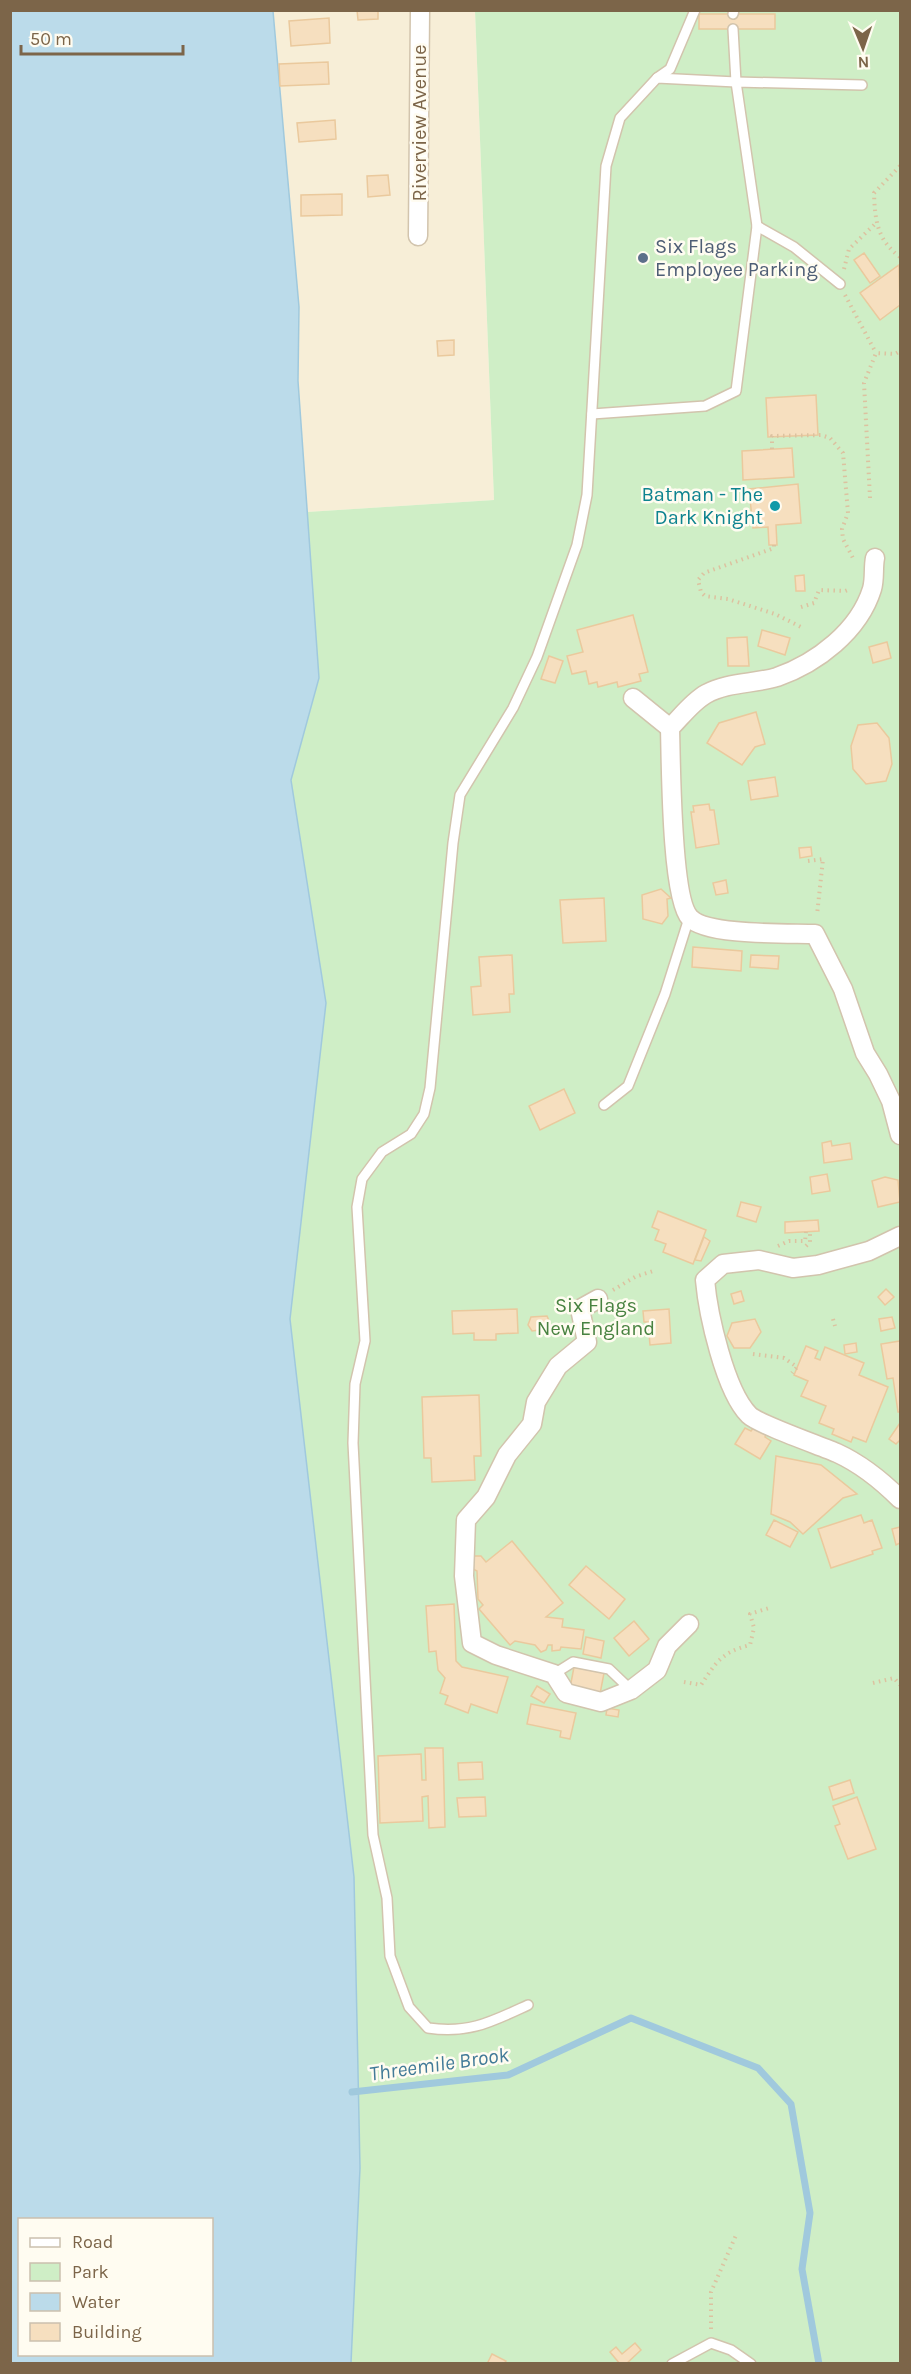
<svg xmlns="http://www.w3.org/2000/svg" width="911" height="2374" viewBox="0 0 911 2374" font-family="Karla,sans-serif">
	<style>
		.residential { fill: #f7eed7 }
		.green { fill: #cfeec6 }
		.water { fill: #bbdbea; stroke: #a0c9dd; stroke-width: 1.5; fill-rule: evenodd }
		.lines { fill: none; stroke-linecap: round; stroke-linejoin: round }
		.stream { stroke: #a0c9dd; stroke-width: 7 }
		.building { fill: #f6dfbf; stroke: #eac99d; stroke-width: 1.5 }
		.lane-casing { stroke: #d2c4ad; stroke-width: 12 }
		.street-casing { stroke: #d2c4ad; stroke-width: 21 }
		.path { stroke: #dcc2a0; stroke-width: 4; stroke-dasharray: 1.5 4.5; stroke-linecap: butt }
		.lane { stroke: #fff; stroke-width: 9 }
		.street { stroke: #fff; stroke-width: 18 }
		.service-dot { fill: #5c6f8a; stroke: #fffcf1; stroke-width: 2 }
		.culture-dot { fill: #0f9aa8; stroke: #fffcf1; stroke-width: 2 }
		.labels { text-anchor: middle; stroke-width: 5; stroke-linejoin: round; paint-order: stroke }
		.street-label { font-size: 20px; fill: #7c6549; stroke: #fffcf1 }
		.service-label { font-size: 20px; fill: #4e5e75; stroke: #fffcf1; text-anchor: start }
		.culture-label { font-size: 20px; fill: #0d838f; stroke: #fffcf1; text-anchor: end }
		.park-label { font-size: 20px; fill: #488240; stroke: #fffcf1 }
		.water-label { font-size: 21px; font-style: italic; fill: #437b98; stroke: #fffcf1 }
	</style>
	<rect width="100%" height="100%" fill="#fefae9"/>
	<path class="residential" d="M273,11H475L494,500L307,512L298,381L299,307Z"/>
	<path class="green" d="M475,11H900V2363H351L360,2168L354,1877L290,1319L326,1003L291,780L319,678L307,512L494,500Z"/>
	<path class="water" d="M11,10L273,11L299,307L298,381L319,678L291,780L326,1003L290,1319L354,1877L360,2168L351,2363H11ZM20,2220H212V2354H20Z"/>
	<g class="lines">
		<path class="stream" d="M352,2092L508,2075L631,2018L758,2068L791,2104L810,2213L802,2269L819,2364"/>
	</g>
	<g class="building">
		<path d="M357,10H378V19L358,20Z"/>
		<rect x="699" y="14" width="76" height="15"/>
		<path d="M329,18L330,43L291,46L289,21Z"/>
		<path d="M328,62L329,84L280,86L279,64Z"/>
		<path d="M335,120L336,139L299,142L297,123Z"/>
		<path d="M388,175L390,195L368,197L367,176Z"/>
		<path d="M342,194V215L301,216V195Z"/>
		<path d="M864,253L880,276L870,283L854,260Z"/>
		<path d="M899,265L900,305L880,320L860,293Z"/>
		<path d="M454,340V355L438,356L437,341Z"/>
		<path d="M816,395L818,435L768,437L766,398Z"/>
		<path d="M792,448L794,477L743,480L742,451Z"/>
		<path d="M798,484L801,523L776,525L777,545H769L768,527L753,528L749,489Z"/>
		<path d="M804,575L805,591H796L795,576Z"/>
		<path d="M633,615L648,672L639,674L641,681L618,687L617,682L598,687L597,682L589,684L586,671L572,674L567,656L583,652L577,630Z"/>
		<path d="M762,630L790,638L785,655L758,646Z"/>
		<path d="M747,637L749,666H728L727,638Z"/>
		<path d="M887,642L891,658L873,663L869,647Z"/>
		<path d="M549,656L563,661L555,683L541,679Z"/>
		<path d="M756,712L765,744L755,747L742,765L707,743L719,723Z"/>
		<path d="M877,723L889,738L892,764L886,781L866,784L853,769L851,746L858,725Z"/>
		<path d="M775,777L778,796L751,800L748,781Z"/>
		<path d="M709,804L710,810H714L719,844L696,848L691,812H694L693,806Z"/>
		<path d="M811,847L812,856L800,858L799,848Z"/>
		<path d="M726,880L728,893L716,895L713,883Z"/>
		<path d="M661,889L671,898L667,899L668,916L662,924L643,919L642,895Z"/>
		<path d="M604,898L606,941L563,943L560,900Z"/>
		<path d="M693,947L742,951L741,971L692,967Z"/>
		<path d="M512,955L514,994H509L510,1012L473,1015L471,987L481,986L479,957Z"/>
		<path d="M751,955L779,956L778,969L750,967Z"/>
		<path d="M564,1089L575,1113L540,1130L529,1106Z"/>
		<path d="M831,1141L832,1146L850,1143L852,1159L824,1163L822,1143Z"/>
		<path d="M827,1174L830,1191L812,1194L810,1177Z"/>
		<path d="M885,1177L898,1180L900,1202L878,1207L872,1181Z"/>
		<path d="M741,1202L761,1207L756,1222L737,1216Z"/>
		<path d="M658,1211L706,1230L693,1264L663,1252L666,1244L655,1240L659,1230L652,1227Z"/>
		<path d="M818,1220L819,1231L785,1233V1222Z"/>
		<path d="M704,1237L710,1241L701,1261L695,1260Z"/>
		<path d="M886,1289L894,1297L885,1305L878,1297Z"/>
		<path d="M741,1291L744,1301L734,1304L731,1294Z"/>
		<path d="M517,1309L518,1333L496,1334V1340H474V1333L453,1334L452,1311Z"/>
		<path d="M669,1309L671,1343L650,1345L648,1322H644L643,1311Z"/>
		<path d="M547,1316L550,1323L548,1329L532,1331L528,1325L531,1317Z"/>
		<path d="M892,1317L895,1328L881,1331L879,1319Z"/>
		<path d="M755,1319L761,1332L750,1348H734L727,1336L732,1323Z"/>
		<path d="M900,1341V1412H898L893,1378L887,1379L881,1344Z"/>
		<path d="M856,1343L857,1352L845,1354L844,1345Z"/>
		<path d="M806,1346L818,1351L815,1358L820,1360L825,1347L864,1363L859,1375L888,1387L866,1442L853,1437L851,1442L832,1434L834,1429L819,1423L826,1406L801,1396L808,1381L794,1375Z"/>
		<path d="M479,1395L481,1456H474L475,1480L432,1482L431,1458H424L422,1397Z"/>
		<path d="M900,1423V1440L896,1444L889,1439Z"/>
		<path d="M754,1427L766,1434L765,1437L771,1441L760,1459L735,1444L745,1428L751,1431Z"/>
		<path d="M776,1456L821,1465L857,1494L843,1498L803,1534L790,1522L771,1514Z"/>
		<path d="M861,1515L864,1523L872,1520L882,1548L872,1551L873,1554L831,1568L818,1529Z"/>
		<path d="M774,1520L798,1532L790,1547L766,1535Z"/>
		<path d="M900,1527V1543L896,1545L892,1529Z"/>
		<path d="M512,1541L563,1603L546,1617L563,1619L562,1627L584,1630L581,1649L561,1647L560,1650L552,1651V1645H548L546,1650L541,1652L535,1645L515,1641L510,1645L479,1609L483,1605L478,1599L477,1571L471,1568L470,1560L474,1556H481L486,1562Z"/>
		<path d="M586,1566L625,1599L609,1619L569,1585Z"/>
		<path d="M454,1604L456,1661L462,1667L508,1677L497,1713L471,1704L468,1713L445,1704L448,1696L440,1693L445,1678L438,1670L436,1651L429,1652L426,1606Z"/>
		<path d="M634,1621L649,1639L629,1656L614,1638Z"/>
		<path d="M586,1637L604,1641L601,1658L583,1654Z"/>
		<path d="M574,1667L604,1673L600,1694L570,1688Z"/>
		<path d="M537,1686L550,1694L544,1703L531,1696Z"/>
		<path d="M531,1704L576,1713L570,1739L560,1737L561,1731L527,1724Z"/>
		<path d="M607,1708L619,1710L618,1717L606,1715Z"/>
		<path d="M425,1748H443L445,1827L429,1828L428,1796L422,1797L423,1821L380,1823L378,1756L421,1754L422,1780H426Z"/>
		<path d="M482,1762L483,1779L459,1780L458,1763Z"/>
		<path d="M850,1780L854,1793L833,1800L829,1787Z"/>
		<path d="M485,1797L486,1816L459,1817L457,1798Z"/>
		<path d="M857,1797L876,1849L848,1859L835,1826L840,1824L833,1806Z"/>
		<path d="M635,2343L641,2350L626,2364H620L610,2352L616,2347L622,2354Z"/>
		<path d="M492,2354L506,2361L504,2364H487Z"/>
	</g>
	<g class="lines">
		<defs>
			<g id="lane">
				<path d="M733,14L734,10"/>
				<path d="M657,78L670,69L695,10"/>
				<path d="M757,226L794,247L840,284"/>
				<path d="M592,414L705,406L736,391L757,226L736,82L862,85"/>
				<path d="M604,1105L628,1086L665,994L689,918"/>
				<path d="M554,1674L573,1662L609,1669L631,1690"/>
				<path d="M528,2005C491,2022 469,2034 428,2028L409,2007L390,1956L387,1898L373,1835L353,1443L355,1384L365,1341L357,1207L362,1179L382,1152L411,1134L424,1114L430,1088L453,843L460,795L513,708L537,657L577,545L587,495L606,166L620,118L657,78L736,82L733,29"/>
				<path d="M672,2364L711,2343L731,2350L751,2364"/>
			</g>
			<g id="street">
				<path d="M418,236L420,10"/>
				<path d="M875,558C873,568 875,579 872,589C859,631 817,663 777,677C754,684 728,682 706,694C692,702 681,717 670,728C671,761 671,899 690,918C707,936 789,933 815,934L843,989L865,1053L878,1074L891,1101L900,1135"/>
				<path d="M633,698L670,728"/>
				<path d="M900,1236L869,1251L818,1265L793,1268L759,1260L723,1264L705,1280C708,1314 725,1391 749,1415C758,1424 821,1446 837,1453C861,1464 882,1481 900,1499"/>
				<path d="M598,1299L580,1309L587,1342L558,1366L536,1402L532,1424L507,1455L486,1497L466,1520L464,1576L472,1643L496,1655L554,1674L566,1693L601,1702L631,1690L657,1670L667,1646L689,1624"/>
			</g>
		</defs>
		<use href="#lane" class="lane-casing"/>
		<use href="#street" class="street-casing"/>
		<g class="path">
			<path d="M900,166L874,193C875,220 877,240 900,257"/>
			<path d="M844,269L849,249L875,224"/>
			<path d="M845,295L876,353"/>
			<path d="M772,449V436L821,435L830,438L843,453L848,513L842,529L843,539L854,560"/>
			<path d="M870,498L864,383L876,353L895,354L900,351"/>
			<path d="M774,545V548L704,573L698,580L701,592L705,596L728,599L775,614L803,628"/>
			<path d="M801,607L814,603L819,590L845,591L850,589"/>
			<path d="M808,861L823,859L817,915"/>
			<path d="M778,1246L789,1241H805L806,1232"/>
			<path d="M806,1246L810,1242V1231"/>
			<path d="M613,1290L635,1277L653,1271"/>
			<path d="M833,1319L835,1326"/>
			<path d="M753,1354L784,1358L797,1367L792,1373"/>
			<path d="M684,1682L701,1685C716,1662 722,1652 750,1645L754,1628L750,1614L769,1608"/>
			<path d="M873,1683L894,1678L900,1685"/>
			<path d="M711,2329V2292L737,2233"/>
		</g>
		<use href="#lane" class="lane"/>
		<use href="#street" class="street"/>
	</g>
	<circle class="service-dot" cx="643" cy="258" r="6"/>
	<circle class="culture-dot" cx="775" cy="506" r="6"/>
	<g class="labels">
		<g class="street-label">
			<text transform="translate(419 123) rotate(-90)" y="7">Riverview Avenue</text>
		</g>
		<g class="service-label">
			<text x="655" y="253">Six Flags<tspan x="655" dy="23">Employee Parking</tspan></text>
		</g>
		<g class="culture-label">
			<text x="763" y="501">Batman - The<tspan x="763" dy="23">Dark Knight</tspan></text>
		</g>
		<g class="park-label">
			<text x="596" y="1312">Six Flags<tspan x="596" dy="23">New England</tspan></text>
		</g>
		<g class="water-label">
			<text transform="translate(439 2064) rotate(-8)" y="7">Threemile Brook</text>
		</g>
	</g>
	<rect width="911" height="2374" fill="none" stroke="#7c6549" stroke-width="24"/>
	<rect x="18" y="2218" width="195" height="138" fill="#fffcf1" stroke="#cbc0ae" stroke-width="1.5"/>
	<rect x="30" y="2238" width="30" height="9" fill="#ffffff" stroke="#cbc0ae" stroke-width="1.5"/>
	<text x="72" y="2248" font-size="18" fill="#7c6549">Road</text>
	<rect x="30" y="2263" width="30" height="18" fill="#cfeec6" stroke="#cbc0ae" stroke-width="1.5"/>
	<text x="72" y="2278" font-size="18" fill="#7c6549">Park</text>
	<rect x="30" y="2293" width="30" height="18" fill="#bbdbea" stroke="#cbc0ae" stroke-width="1.5"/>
	<text x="72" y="2308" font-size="18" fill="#7c6549">Water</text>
	<rect x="30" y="2323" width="30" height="18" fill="#f6dfbf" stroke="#cbc0ae" stroke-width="1.5"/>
	<text x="72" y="2338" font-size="18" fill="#7c6549">Building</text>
	<g transform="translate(863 48) rotate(178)" stroke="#fffcf1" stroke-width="4.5" paint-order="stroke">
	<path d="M0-4.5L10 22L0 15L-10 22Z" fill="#7c6549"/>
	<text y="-9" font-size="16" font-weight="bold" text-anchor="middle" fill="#7c6549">N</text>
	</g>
	<path d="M21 45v9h162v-9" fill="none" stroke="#7c6549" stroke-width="3"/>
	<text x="30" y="45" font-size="18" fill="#7c6549" stroke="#fffcf1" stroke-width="4.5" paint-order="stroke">50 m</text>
</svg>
